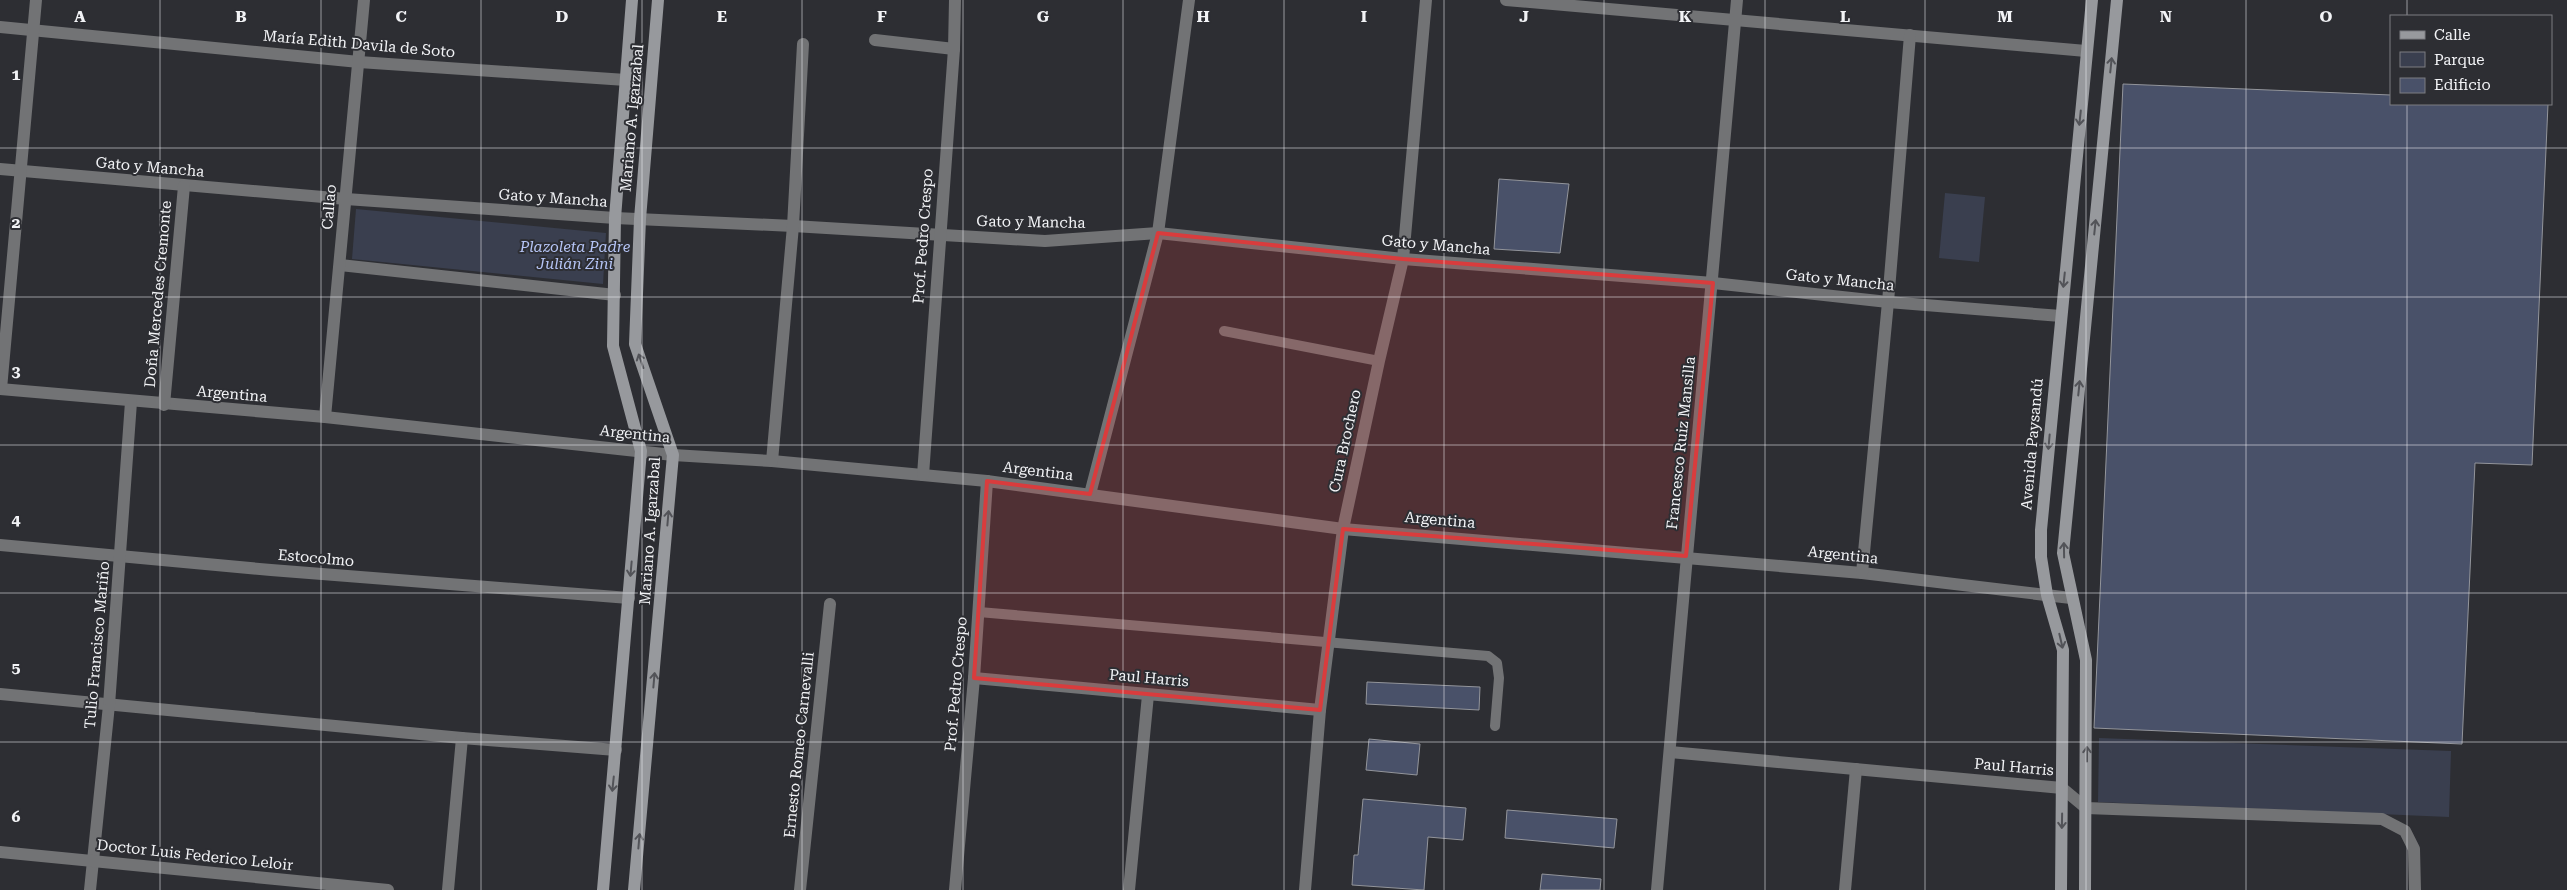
<svg xmlns="http://www.w3.org/2000/svg" width="2567" height="890" viewBox="0 0 2567 890" font-family="'Roboto Serif',serif">
	<style>
		.green { fill: #3a3f4f }
		.building { fill: #495169; stroke: #93959b }
		.lines { fill: none; stroke-linecap: round; stroke-linejoin: round }
		.service { stroke: #727375; stroke-width: 10 }
		.minor { stroke: #727375; stroke-width: 12 }
		.tertiary { stroke: #727375; stroke-width: 12 }
		.secondary { stroke: #97999d; stroke-width: 12 }
		.oneway { stroke: #525358 }
		.marked { fill: #d93c3d; fill-opacity: 0.2; stroke: #d93c3d; stroke-width: 4; stroke-linejoin: round }
		.grid { fill: none; stroke: #f2f3f6; stroke-width: 1; stroke-opacity: 0.55 }
		.labels { text-anchor: middle; stroke-width: 4; stroke-linejoin: round; paint-order: stroke }
		.street-label { font-size: 15px; fill: #f2f3f6; stroke: #2d2e33 }
		.park-label { font-size: 15px; font-style: italic; fill: #b5c4f5; stroke: #2d2e33 }
		.grid-label { font-size: 16px; text-anchor: middle; font-weight: bold; fill: #f2f3f6; stroke: #2d2e33; stroke-width: 4; stroke-linejoin: round; paint-order: stroke }
	</style>
	<rect width="100%" height="100%" fill="#2d2e33"/>
	<g class="green">
		<path d="M1945,193L1985,197L1979,262L1939,258Z"/>
		<path d="M356,209L606,233L603,284L352,259Z"/>
		<path d="M2099,738L2451,751L2449,817L2098,802Z"/>
	</g>
	<g class="building">
		<path d="M2123,84L2391,95V104H2548L2532,465L2475,463L2462,744L2094,728Z"/>
		<path d="M1499,179L1569,184L1560,253L1494,249Z"/>
		<path d="M1367,682L1480,687L1479,710L1366,704Z"/>
		<path d="M1369,739L1420,744L1417,775L1366,770Z"/>
		<path d="M1363,799L1466,808L1463,840L1428,837L1424,890L1352,885L1354,855H1358Z"/>
		<path d="M1507,810L1617,819L1614,848L1505,838Z"/>
		<path d="M1542,874L1601,879L1600,890H1540Z"/>
	</g>
	<g class="lines">
		<g class="service">
			<path d="M1224,331L1379,361"/>
			<path d="M979,612L1488,656L1497,663L1499,678L1495,726"/>
		</g>
		<g class="minor">
			<path d="M1506,0L2086,51"/>
			<path d="M0,27L359,62L626,80"/>
			<path d="M875,40L954,49"/>
			<path d="M0,169L346,199L615,218L793,226L1045,241L1158,233L1403,259L1713,283L1888,302L2061,316"/>
			<path d="M340,265L615,295"/>
			<path d="M0,389L325,417L673,455L772,461L987,481L1343,529L1862,573L2071,598"/>
			<path d="M1,389L36,0"/>
			<path d="M164,405L184,186"/>
			<path d="M325,417L364,0"/>
			<path d="M772,461L793,226L803,44"/>
			<path d="M923,475L954,49L955,0"/>
			<path d="M1090,494L1158,233L1189,0"/>
			<path d="M0,545L271,570L629,598"/>
			<path d="M1862,573L1888,302L1910,35"/>
			<path d="M974,678L1320,710"/>
			<path d="M0,694L462,738L616,750"/>
			<path d="M1670,752L2062,788L2086,808L2382,819L2405,831L2414,849L2415,890"/>
			<path d="M90,890L109,705L131,402"/>
			<path d="M448,890L462,738"/>
			<path d="M800,890L830,604"/>
			<path d="M955,890L974,678L987,481"/>
			<path d="M1129,890L1148,695"/>
			<path d="M1305,890L1320,710L1343,529L1379,361L1403,259L1426,0"/>
			<path d="M1657,890L1737,0"/>
			<path d="M1845,890L1856,769"/>
		</g>
		<path class="tertiary" d="M0,852L388,890"/>
		<g class="secondary">
			<path d="M603,890L641,451L613,346L615,218L632,0"/>
			<path d="M634,890L673,455L635,344L640,219L658,0"/>
			<path d="M2061,890L2063,650L2047,595L2041,557V530L2092,0"/>
			<path d="M2085,890L2086,660L2063,553L2117,0"/>
		</g>
	</g>
	<defs><path id="oneway-shaft" d="M-6 0H5M1.5-3L5.5 0L1.5 3" fill="none" stroke-width="1.6" stroke-linecap="round" stroke-linejoin="round" transform="scale(1.25)"/></defs>
	<g class="oneway">
		<use href="#oneway-shaft" transform="translate(2111 65) rotate(-84)"/>
		<use href="#oneway-shaft" transform="translate(2080 118) rotate(96)"/>
		<use href="#oneway-shaft" transform="translate(2095 227) rotate(-84)"/>
		<use href="#oneway-shaft" transform="translate(2064 280) rotate(96)"/>
		<use href="#oneway-shaft" transform="translate(641 361) rotate(-109)"/>
		<use href="#oneway-shaft" transform="translate(2079 388) rotate(-84)"/>
		<use href="#oneway-shaft" transform="translate(2049 442) rotate(95)"/>
		<use href="#oneway-shaft" transform="translate(668 518) rotate(-85)"/>
		<use href="#oneway-shaft" transform="translate(2064 550) rotate(-91)"/>
		<use href="#oneway-shaft" transform="translate(631 569) rotate(95)"/>
		<use href="#oneway-shaft" transform="translate(2061 641) rotate(77)"/>
		<use href="#oneway-shaft" transform="translate(654 680) rotate(-85)"/>
		<use href="#oneway-shaft" transform="translate(2087 754) rotate(-90)"/>
		<use href="#oneway-shaft" transform="translate(613 784) rotate(96)"/>
		<use href="#oneway-shaft" transform="translate(2062 821) rotate(91)"/>
		<use href="#oneway-shaft" transform="translate(639 841) rotate(-85)"/>
	</g>
	<path class="marked" d="M1158,233L1403,259L1713,283L1686,556L1343,529L1320,710L974,678L987,481L1090,494Z"/>
	<path class="grid" d="M160,0V890M321,0V890M481,0V890M642,0V890M802,0V890M963,0V890M1123,0V890M1284,0V890M1444,0V890M1604,0V890M1765,0V890M1925,0V890M2086,0V890M2246,0V890M2407,0V16M2407,104V890M0,148H2567M0,297H2567M0,445H2567M0,593H2567M0,742H2567"/>
	<g class="labels">
		<g class="street-label">
			<text transform="translate(359 44) rotate(5)" y="5">María Edith Davila de Soto</text>
			<text transform="translate(632 118) rotate(-85)" y="5">Mariano A. Igarzabal</text>
			<text transform="translate(150 167) rotate(5)" y="5">Gato y Mancha</text>
			<text transform="translate(553 198) rotate(4)" y="5">Gato y Mancha</text>
			<text transform="translate(329 207) rotate(-85)" y="5">Callao</text>
			<text transform="translate(1031 222) rotate(1)" y="5">Gato y Mancha</text>
			<text transform="translate(923 236) rotate(-86)" y="5">Prof. Pedro Crespo</text>
			<text transform="translate(1436 245) rotate(5)" y="5">Gato y Mancha</text>
			<text transform="translate(1840 280) rotate(6)" y="5">Gato y Mancha</text>
			<text transform="translate(158 294) rotate(-85)" y="5">Doña Mercedes Cremonte</text>
			<text transform="translate(232 394) rotate(5)" y="5">Argentina</text>
			<text transform="translate(635 434) rotate(6)" y="5">Argentina</text>
			<text transform="translate(1345 441) rotate(-78)" y="5">Cura Brochero</text>
			<text transform="translate(1681 443) rotate(-84)" y="5">Francesco Ruiz Mansilla</text>
			<text transform="translate(2032 444) rotate(-85)" y="5">Avenida Paysandú</text>
			<text transform="translate(1038 471) rotate(7)" y="5">Argentina</text>
			<text transform="translate(1440 520) rotate(5)" y="5">Argentina</text>
			<text transform="translate(650 531) rotate(-86)" y="5">Mariano A. Igarzabal</text>
			<text transform="translate(1843 555) rotate(6)" y="5">Argentina</text>
			<text transform="translate(316 558) rotate(5)" y="5">Estocolmo</text>
			<text transform="translate(97 645) rotate(-85)" y="5">Tulio Francisco Mariño</text>
			<text transform="translate(1149 678) rotate(5)" y="5">Paul Harris</text>
			<text transform="translate(956 684) rotate(-85)" y="5">Prof. Pedro Crespo</text>
			<text transform="translate(799 745) rotate(-84)" y="5">Ernesto Romeo Carnevalli</text>
			<text transform="translate(2014 767) rotate(5)" y="5">Paul Harris</text>
			<text transform="translate(195 855) rotate(6)" y="5">Doctor Luis Federico Leloir</text>
		</g>
		<g class="park-label">
			<text x="575" y="252">Plazoleta Padre<tspan x="575" dy="17">Julián Zini</tspan></text>
		</g>
	</g>
	<g class="grid-label">
		<text x="80" y="22">A</text>
		<text x="241" y="22">B</text>
		<text x="401" y="22">C</text>
		<text x="562" y="22">D</text>
		<text x="722" y="22">E</text>
		<text x="882" y="22">F</text>
		<text x="1043" y="22">G</text>
		<text x="1203" y="22">H</text>
		<text x="1364" y="22">I</text>
		<text x="1524" y="22">J</text>
		<text x="1685" y="22">K</text>
		<text x="1845" y="22">L</text>
		<text x="2005" y="22">M</text>
		<text x="2166" y="22">N</text>
		<text x="2326" y="22">O</text>
		<text x="16" y="80">1</text>
		<text x="16" y="228">2</text>
		<text x="16" y="377">3</text>
		<text x="16" y="525">4</text>
		<text x="16" y="673">5</text>
		<text x="16" y="822">6</text>
	</g>
	<rect x="2390" y="15" width="162" height="90" fill="#2d2e33" stroke="#7c7d81"/>
	<rect x="2400" y="31" width="25" height="8" fill="#97999d" stroke="#7c7d81"/>
	<text x="2434" y="40" font-size="15" fill="#f2f3f6">Calle</text>
	<rect x="2400" y="52" width="25" height="15" fill="#3a3f4f" stroke="#7c7d81"/>
	<text x="2434" y="65" font-size="15" fill="#f2f3f6">Parque</text>
	<rect x="2400" y="78" width="25" height="15" fill="#495169" stroke="#7c7d81"/>
	<text x="2434" y="90" font-size="15" fill="#f2f3f6">Edificio</text>
</svg>
